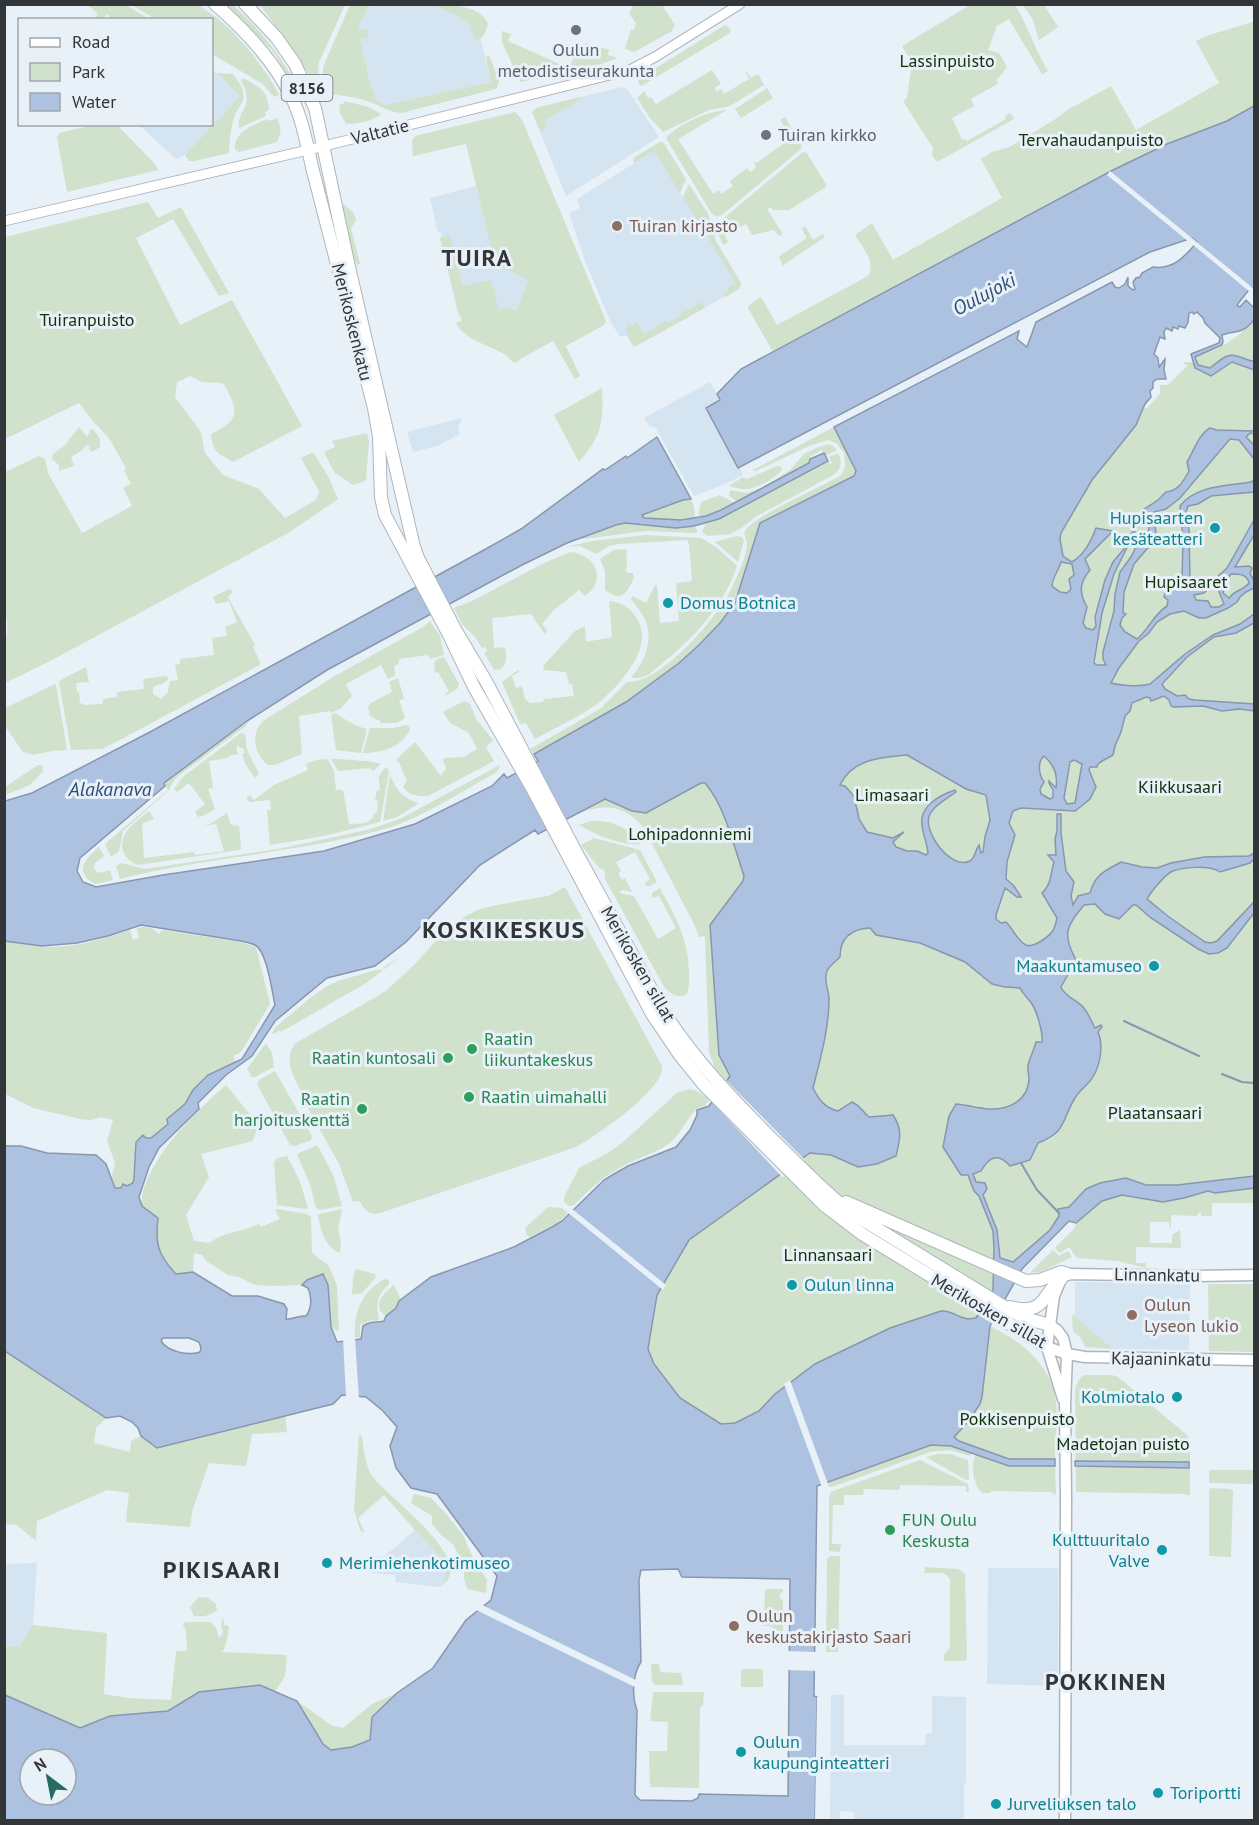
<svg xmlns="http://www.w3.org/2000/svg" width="1259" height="1825" viewBox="0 0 1259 1825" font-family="'PT Sans',sans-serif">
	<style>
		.built { fill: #d5e4f1 }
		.green { fill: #d0e1cc; fill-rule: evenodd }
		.water { fill: #adc1e0; stroke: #8897ae; stroke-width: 1.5; fill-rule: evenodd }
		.pier { fill: #e8f0f8 }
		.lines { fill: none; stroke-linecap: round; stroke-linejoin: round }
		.stream { stroke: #8897ae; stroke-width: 2 }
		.tertiary-casing { stroke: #aeb6bd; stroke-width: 11 }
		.secondary-casing { stroke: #aeb6bd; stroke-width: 13 }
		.primary-casing { stroke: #aeb6bd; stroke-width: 14 }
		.tertiary { stroke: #fff; stroke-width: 9 }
		.secondary { stroke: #fff; stroke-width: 10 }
		.primary { stroke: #fff; stroke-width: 12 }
		.worship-dot { fill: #6b7280; stroke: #e8f0f8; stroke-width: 2 }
		.education-dot { fill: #8d6e63; stroke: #e8f0f8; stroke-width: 2 }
		.culture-dot { fill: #0f9aa8; stroke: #e8f0f8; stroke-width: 2 }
		.leisure-dot { fill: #2e9e5b; stroke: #e8f0f8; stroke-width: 2 }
		.labels { text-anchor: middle; stroke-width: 6; stroke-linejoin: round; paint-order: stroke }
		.shield { fill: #e8f0f8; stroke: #696e72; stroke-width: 1.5 }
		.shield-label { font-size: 16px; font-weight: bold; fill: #333639 }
		.worship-label { font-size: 18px; fill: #5b616d; stroke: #e8f0f8 }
		.park-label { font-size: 18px; fill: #103207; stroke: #e8f0f8 }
		.street-label { font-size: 18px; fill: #333639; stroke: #e8f0f8 }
		.education-label { font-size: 18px; fill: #785e54; stroke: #e8f0f8; text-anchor: start }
		.culture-label { font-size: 18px; fill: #0d838f; stroke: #e8f0f8; text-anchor: start }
		.leisure-label { font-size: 18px; fill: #27864d; stroke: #e8f0f8; text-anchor: start }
		.water-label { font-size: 20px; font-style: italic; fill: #314d77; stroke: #e8f0f8 }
		.district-label { font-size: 24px; font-weight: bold; letter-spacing: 1.5px; fill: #333639; stroke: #e8f0f8 }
	</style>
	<rect width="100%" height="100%" fill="#e8f0f8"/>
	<g class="built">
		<path d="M369,5H432L458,16L470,24L475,41L481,40L491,82L385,105L377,101L370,82L358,29Z"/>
		<path d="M212,69L240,96L185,155L176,159L139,125L212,124Z"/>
		<path d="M622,87L627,89L659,137L566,196L532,112L539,107Z"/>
		<path d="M654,151L740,288L634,347L627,335L622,337L619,335L611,323L585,261L569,213L580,208L577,199Z"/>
		<path d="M476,186L495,264L528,280L512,320L460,322L462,321L461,316H459L445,258H447L446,255H444L440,238L442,236L441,232L438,233L430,198Z"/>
		<path d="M710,382L720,400L706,409L738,467L740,468L743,475L723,485L694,496L655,427H650L644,418Z"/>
		<path d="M462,418L458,427L460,434L437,446L413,452L407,432Z"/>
		<path d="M1075,1282L1190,1283L1189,1350L1113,1349L1075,1317Z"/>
		<path d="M415,1530L446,1562L445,1581L439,1587L396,1582L395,1575L372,1573L374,1557L385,1556Z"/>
		<path d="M37,1563L33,1625L19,1647L5,1645L4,1564Z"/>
		<path d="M988,1568H1058V1686L987,1684Z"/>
		<path d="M831,1695H844V1745H925L926,1734L932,1733V1696L966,1697V1783H964V1820H854V1812L840,1811L839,1820H830Z"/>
	</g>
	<g class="green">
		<path d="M636,4L662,5L675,25L672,31L634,52L625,49L631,29L634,30L636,23L629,14L632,7Z"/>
		<path d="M88,5H126L149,19H113L107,14L102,19H93L98,14Z"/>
		<path d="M132,5H198L216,17L232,31L253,55L269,77L279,95L274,97L263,84L212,54V20L156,19Z"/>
		<path d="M224,5H233C260,29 282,57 299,89H296L272,50Z"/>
		<path d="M260,5H345L319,62L318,74L321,85L316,86L297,55Z"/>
		<path d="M350,5H369L358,29L367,30L369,37L360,39L370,82L377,101L385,105L491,82L486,57L489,55L499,81L497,88L492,90L401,113C389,112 379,105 367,101C356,97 344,96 332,94L323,74V67Z"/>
		<path d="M432,5C449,4 481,5 488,24C485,32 485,39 475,41L470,24L458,16Z"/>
		<path d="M970,5H1015C1028,26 1035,50 1048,71L1042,74L1009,19L997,26L988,50L999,53L1007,67L996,81L999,83L971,99L974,106L952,118L962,140L965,139L967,141L1006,119L1005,117L1009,113L1012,115L1014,119L937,162L932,155L933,148L903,101L907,98L912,63L902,46Z"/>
		<path d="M1023,5H1044L1058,27L1039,40L1033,20Z"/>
		<path d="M1254,21V106L1227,121L1167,144L1113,170L773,352L748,308L749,305L761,297L777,325L868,276C877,263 862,247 855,235L872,223L893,260L1002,198L981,159L992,152L1010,147L1057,118L1067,110L1111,86L1136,130L1219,83L1196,41C1215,31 1235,29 1254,21Z"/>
		<path d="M725,25L731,30L730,33L643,85L641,86L638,82L640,78Z"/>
		<path d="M502,31L511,34L508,41L564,66L562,72L558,75L520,82L502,42Z"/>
		<path d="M586,43L609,50L608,55L618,58L601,64L568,72L577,48Z"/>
		<path d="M712,70L721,84L714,88L717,92L721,89L724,94L749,79L745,72L746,71L751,78L758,74L764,85L730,106L709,110L663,132L650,118L637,98L644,91L648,98L651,97L656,104Z"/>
		<path d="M217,73L233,74C255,103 237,100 232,125C230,134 230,144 229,153L195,161H189L185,155L240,96Z"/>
		<path d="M243,78C259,87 268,90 269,110L265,112L266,116L239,128C237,106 256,110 241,80Z"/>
		<path d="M767,88L773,98L741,118L735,109Z"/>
		<path d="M580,97L581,99L544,121L546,127L543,130L539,128L532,112L537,108Z"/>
		<path d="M344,101L369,107L381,114C373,121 357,124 346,124L340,113L339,105L344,103Z"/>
		<path d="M727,110L678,139L713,194L719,190L721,194L733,186L730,181L747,168L751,172L756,167L753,161L756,163L782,145L778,139L788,132L780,120L785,117L802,146L801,149L722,215L717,217L712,214L666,138C680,123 706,112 727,110Z"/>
		<path d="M515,112L520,117L523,122L606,321L604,325L566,346L580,376L575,379L553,341L522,358L515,363C510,361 509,357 504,354C487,344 466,341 456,323L462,321L461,316H459L445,258H447L446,255H444L440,238L449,235L463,286L491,280L499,310L508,307L516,311L528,280L495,264L466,144L413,156L412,141L415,136Z"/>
		<path d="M277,118C281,128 282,132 277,142L239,152L235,149C234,131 253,126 267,119L269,121Z"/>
		<path d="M109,125L118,126L154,163L158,170L67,192L57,137L59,133L85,127Z"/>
		<path d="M660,142H663L686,179L680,193L654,151L634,163L633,158Z"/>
		<path d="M806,152L826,184V187L789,210H772V207L767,209L783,234L779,236L774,230L752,235L746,224L725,236L728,242L723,245L717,231L719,222L802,153Z"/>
		<path d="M689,184L708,214L716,241L741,283L740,288L726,297L723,294L728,291L727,289L736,283L683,197Z"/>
		<path d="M148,202L158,218L181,207L229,293L219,296L173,219L136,238L180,325L232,300L302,426L233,462C218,453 213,453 211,434C230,424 241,418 230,396C228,391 226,387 222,383L202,382L190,376L177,382L175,397L201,432L205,453L223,475L259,489L285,518L316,500L319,491L301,458L313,452L328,476L338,499L288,533L52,660L5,683V659L6,658C1,642 13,631 4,612L5,472L39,456L45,459L48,473L82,533L132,506L123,488L131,484L124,470L126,468L109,438L92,420L79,403L5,439V237Z"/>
		<path d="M343,204C349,208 355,212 356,220L351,228L360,264L357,265L350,248L342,205Z"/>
		<path d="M805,226L813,240L823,234L825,237L782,266V263L779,258L781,255L807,238L802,229Z"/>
		<path d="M702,302L704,306L703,309L634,347C629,339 625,334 627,324L632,325L637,322L644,334L666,321L668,323L681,316L680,314Z"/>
		<path d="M1254,320V704L1195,700L1189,699L1185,695L1177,696L1165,689L1158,678C1146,689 1126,687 1111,683L1119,668L1139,641L1125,632L1120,624L1122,618L1125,614L1114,611L1103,652L1106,665L1095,664L1102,613L1096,621L1095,628L1093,630L1083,626V620L1087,607C1078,592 1081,583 1089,567L1085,559L1112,531H1094C1092,543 1082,556 1072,562L1063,556L1060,539L1061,533L1092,480L1136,425L1145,408H1147L1160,394V385H1168L1188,365L1183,364L1185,362H1192L1195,367L1198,365L1196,358L1197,357C1220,349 1239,338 1254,320ZM1216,430C1215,444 1206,455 1196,465L1188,466C1190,450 1204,440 1216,430Z"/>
		<path d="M602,388C604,423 601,436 579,462L554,415Z"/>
		<path d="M79,427L87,437L91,429H93L100,439V447L92,452L89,449L90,445L85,446L83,450L71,457L74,466L59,471V465L52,459L53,454L65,445Z"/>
		<path d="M834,427L856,473L854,476L760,524L735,603L720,623L699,645L679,663L626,702L534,754L530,749L600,709L627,682C662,684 722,613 734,583C739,572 747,556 747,544C747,539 743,536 745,531C752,517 823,486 840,476L843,472L845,465L844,453L836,443L828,440L809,446L754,472L753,470Z"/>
		<path d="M367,433L369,441L366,479L363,482L353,485L334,472L324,452L335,447L332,441Z"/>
		<path d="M828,444L833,446L837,450L825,456L822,450L811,456L809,463L737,502L729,496L730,490L746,493L761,488L790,470L804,454L816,448Z"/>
		<path d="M838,453C842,461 842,467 835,474L757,516L740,529L730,534L708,536L702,532L706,523L731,513L828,461L830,464L832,463L829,457Z"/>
		<path d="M777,466H781L782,470C774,479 756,490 743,489C739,489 734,487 729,486L743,477L747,479Z"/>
		<path d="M720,495L735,503L700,518C696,499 706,501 720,495Z"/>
		<path d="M683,499H691L694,507L695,519L669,521L644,518L642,515Z"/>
		<path d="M625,523L676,528L694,526L698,531L695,533L646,531L583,539L582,537Z"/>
		<path d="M646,535L701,538L716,547L737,566C722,612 685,646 648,675L639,678H631C646,660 656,636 642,614C639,609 634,604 631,599L632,596L646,603L655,585H657L660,623L679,621L676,583L692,581L689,545L687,540L618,544L609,546L596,554L580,546L565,547L592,541Z"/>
		<path d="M736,536L742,537L744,541L738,562L715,542Z"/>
		<path d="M626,549L627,567L625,571L628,573H633L634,578C626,593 623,603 605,590V571L600,559L614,550Z"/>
		<path d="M570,552C595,554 608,580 585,596L579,590L554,610L542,624L547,630L545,634L531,614L492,618L494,648L505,647C507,657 508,670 494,670L484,653L487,651L485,647L482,648L476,638L462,624L454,608L474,600L540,565Z"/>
		<path d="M1061,562L1072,564C1074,575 1074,584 1067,593L1060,592L1052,586C1052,579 1059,570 1061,562Z"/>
		<path d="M229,589L232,590V593L228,597L255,645L253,647L261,664L116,742L102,749L71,750L59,682L61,680L86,667L89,682L76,683L77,692H79L80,703L83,704L84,705L102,704L104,699L117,697V692L144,689L143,679L167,676L168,680L162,684L157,685L153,688V694L161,699L168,692L170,681L178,680L175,665L180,664V659L214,655L212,638L227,636L225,627L237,622L229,601L216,604L213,597Z"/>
		<path d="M609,601C624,602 635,611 640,625C651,652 616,689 596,705C577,718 555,728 535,739L526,723L520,724L502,682L518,670L519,672L512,676L516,688L522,686L525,699L530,703L543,702L544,699L574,696L572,684H569L566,672L544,670L543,666L575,631L585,626L586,642L612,637Z"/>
		<path d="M430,621L440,636L444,655L430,659L428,655L399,659V663L394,666L395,676L388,679L381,665L346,684L352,696L340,709L331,713L330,711L299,716L302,754L275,765H268C254,753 250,735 263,721L333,677L423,627Z"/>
		<path d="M444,657L459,684L457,689L446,695L445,694L449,691L438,672L435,673L434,663L437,659Z"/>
		<path d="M398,678L404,699L399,700L405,718L397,723H380V721L370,716L368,707L371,703L392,692L389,682Z"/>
		<path d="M55,684L56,685L67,750L52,751L33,755L23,752L5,726V708Z"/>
		<path d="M1161,696C1168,696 1168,701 1171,706L1174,707L1203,706L1222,711L1239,709L1254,711V853L1249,856L1204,857L1171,863L1157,868L1142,867L1121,862L1092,886L1090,894L1076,898L1074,905L1071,896L1074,882L1066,871L1061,833V814H1058L1057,831L1055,839L1056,856L1049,855L1054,862L1051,880L1044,899C1049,904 1057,912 1057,919C1057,933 1038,947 1026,944L1006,922L1001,923L996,919L995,915L1005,888L1017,897L1014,886L1006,879L1007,862L1011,853L1009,823L1013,811L1021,808L1075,811L1095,787L1089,770L1091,766L1097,767L1098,764L1113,755L1115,746L1121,732L1125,716L1131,708V704L1146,697L1151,699Z"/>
		<path d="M464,701L470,704L476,719L493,740L486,747L494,761L428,796C418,797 409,795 403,787L407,781L399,762L396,760L415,742L441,776L446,768L443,760L444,758L464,757L477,749L469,733L450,723L443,712Z"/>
		<path d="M335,713C346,720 354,726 367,729L361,753L336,750L331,715Z"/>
		<path d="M249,720L246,726L178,776L174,780L169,790L123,831L119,851L111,857L105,844L168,790L164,783Z"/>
		<path d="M407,725L410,728C404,747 381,753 363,753L370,728H393Z"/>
		<path d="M241,733L245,734L247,750L259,774L255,778L246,765L242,754L245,753L243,748H240L238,745L236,747L238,754L229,756L228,758L209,761L213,788L208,789L215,809L205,815L198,817L195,812L205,804L189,783L177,792L174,789L184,776Z"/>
		<path d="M907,755L966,789L986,795L990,820L985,837L983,852L981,854L979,846L976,848C975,851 975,855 974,857C963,880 918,833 931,813C936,804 947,798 956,792L955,790C940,794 921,808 922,825C922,835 927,844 928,853L926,855L917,851H907L896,847L893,842L903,833L902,832L893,838L867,832L861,824L857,809L844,786L840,785C853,758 881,758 907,755Z"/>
		<path d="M1044,755C1054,765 1058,774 1056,789L1050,782L1053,797L1050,799L1041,794L1040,789L1044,782L1042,779L1040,766L1038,777L1031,769L1034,763L1039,765L1040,758Z"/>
		<path d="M328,759L334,772L336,790H343L349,824C361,823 370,826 375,813H377L378,801L375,800L377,791L380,790L379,779L378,778L384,769L387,767L389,772L380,822L324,836L270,845L267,810H271L270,800L250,802L246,798L250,795L254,800L274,785L308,770L306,764L316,760Z"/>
		<path d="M331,759C340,759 376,761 381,764L373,771L370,768L338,771Z"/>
		<path d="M1074,760L1083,763L1075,803L1067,804L1064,797L1070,762Z"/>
		<path d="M38,765H42L43,771L30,785L5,795V787Z"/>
		<path d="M500,765L497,772L492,775C460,792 428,814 394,826C371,834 347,838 323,843C255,856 186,862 120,879L116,866L121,863L145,869L278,849L367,830L400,819Z"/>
		<path d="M390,775C396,790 403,799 419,803L397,817L383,821Z"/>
		<path d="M702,783H705C725,806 734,847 744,876L743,881L714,919L719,1055L730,1076L726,1083L715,1068L709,1052L705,936L699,937L694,924L644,828C623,802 601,804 572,816L606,799L632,811Z"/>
		<path d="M149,811L154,819L143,823L142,826L144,858L194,852L195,855L224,851L216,824L203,826L210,824L227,813L231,825L239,826L241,849L239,850L138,865C123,859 117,846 127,831C133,823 142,817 149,811Z"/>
		<path d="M591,821C612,820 628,827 641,844C620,846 597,835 579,825Z"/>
		<path d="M594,838L640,850L657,882L650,886H646L645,883L650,879L635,852L616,862L621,871L618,873L622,880L625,878L632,892L622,890L619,893L634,896L658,939L676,928L659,896L653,898L652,895V893L660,888C676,919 688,937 689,972C689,980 690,988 686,995C676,999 668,992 663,985L605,879V874L603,869H600L581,845Z"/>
		<path d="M99,847L104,856L95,863L94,868L98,873L110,870L113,880L95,884C73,872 85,859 99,847Z"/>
		<path d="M1254,859V902L1217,941L1211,943L1205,942L1169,917L1147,899C1151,892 1165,874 1173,871C1185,867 1210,865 1220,872L1250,863Z"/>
		<path d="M565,887L662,1066C665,1089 596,1136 576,1147L380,1213C368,1216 366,1210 359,1201L353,1202L339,1164L308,1108L310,1106C301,1090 279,1061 296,1043L386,991L414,965L444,932L464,917L480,909L497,905L548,896Z"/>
		<path d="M1095,904L1105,914L1119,919L1133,905H1136L1151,918L1198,949L1209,954L1241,928L1254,913V1176L1177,1185H1146L1126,1178L1086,1189L1059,1216L1050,1230L1014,1262L1000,1258L997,1230L983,1195L987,1189L986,1183L976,1182L972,1174L981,1171C984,1167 986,1162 990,1159C994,1157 1023,1160 1030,1160L1038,1143C1042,1142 1048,1141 1052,1138C1063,1130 1068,1110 1075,1098C1079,1091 1085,1087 1090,1081C1099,1069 1103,1046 1098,1032L1102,1027L1101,1025L1095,1028C1091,1021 1088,1013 1083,1007C1076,999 1065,997 1061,987L1076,960C1062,934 1066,927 1084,905Z"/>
		<path d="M143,927L151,928L159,934L163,930L241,942L256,947L270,1004L241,1052L233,1056L236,1063L208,1075L193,1090L186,1104L167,1119L168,1123L151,1138H146L136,1142L133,1183L126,1187L115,1188L112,1176L115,1163L107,1141L113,1120L101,1117L91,1120L80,1119L33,1108L5,1094L4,941C15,942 26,945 37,946C67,950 102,940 130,930L133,940L139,938L137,928Z"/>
		<path d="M870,928L876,935L920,943L965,962L992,983L1005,987L1020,988C1023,994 1029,999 1032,1004C1038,1014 1043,1031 1042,1042L1036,1043C1033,1050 1030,1058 1028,1066C1027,1074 1030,1081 1027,1090C1018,1112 991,1110 972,1105L968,1174L974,1191L979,1196L993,1231L995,1257L993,1290L976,1318L964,1320L948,1311L775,1394L759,1411L745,1420L735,1423L721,1424L680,1398L654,1364L648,1349L657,1295L689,1240L810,1153L831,1155L858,1167L893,1115L869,1117L865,1114L861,1106L846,1105L838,1111C825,1108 819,1100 813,1088C820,1060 829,1029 829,999C829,990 823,980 827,971C829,966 836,961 840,957C840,938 851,929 870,928Z"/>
		<path d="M399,958L366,983L281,1032L279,1030L274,1034L272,1033L276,1027L310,998L327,986L338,981L376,970H383L385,966Z"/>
		<path d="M266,1043L272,1053L274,1067L255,1077H252L247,1069Z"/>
		<path d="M275,1071L312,1136L311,1140L295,1146L290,1145L257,1084L259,1080Z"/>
		<path d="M226,1085L252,1117L256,1131L253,1141L201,1154L209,1177L186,1215L194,1241L209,1243C224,1231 243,1232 259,1224L261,1227L280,1219L275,1210L277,1209L307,1214L311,1217L312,1253L329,1266L337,1286L339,1332L331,1327L328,1285L307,1280L302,1285L275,1286L255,1285L239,1277L228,1275L206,1261L202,1255L194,1253L193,1272L177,1274C158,1255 154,1244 158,1218L142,1206C142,1200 142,1193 144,1188C157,1150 196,1111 226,1085Z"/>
		<path d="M690,1089L697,1091L709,1099L705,1106C692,1106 682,1133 671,1142C659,1152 642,1156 629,1163C606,1174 590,1188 573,1206H569L564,1202V1197L579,1168L608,1153L622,1143L677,1093Z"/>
		<path d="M315,1146H318L334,1177L342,1206L320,1210L316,1208L310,1184L297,1154Z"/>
		<path d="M287,1156L299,1179L308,1208L306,1209L277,1205L274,1163L277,1158Z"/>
		<path d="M1254,1188V1203H1212V1216H1201V1213H1198V1216L1171,1215V1227L1170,1229L1169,1222H1150V1243H1172V1235L1180,1230L1181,1248L1136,1247V1263H1146V1268L1118,1261L1077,1258L1069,1247L1060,1253L1055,1248L1074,1229L1076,1223L1102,1201L1122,1195L1184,1198L1208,1191L1215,1193Z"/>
		<path d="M548,1207L562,1208L568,1213L557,1223L530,1237L527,1235L525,1228Z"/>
		<path d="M342,1209L338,1229L341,1241L340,1253C324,1245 322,1233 318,1216L319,1214Z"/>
		<path d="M1053,1250L1059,1256L1068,1251L1072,1257L1041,1272L1030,1273Z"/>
		<path d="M356,1269L375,1274L376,1277L362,1293L352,1295L353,1277Z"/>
		<path d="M384,1279L389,1280V1284C376,1296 376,1304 379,1321L371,1320L360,1325V1337L355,1338C354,1311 360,1295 384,1279Z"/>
		<path d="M1208,1284H1254V1352L1209,1351Z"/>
		<path d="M394,1285L401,1300L399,1301L396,1308L386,1316L380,1311C377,1298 385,1293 394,1285Z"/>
		<path d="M1075,1314V1317L1113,1349L1085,1347L1081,1338L1073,1331L1072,1316Z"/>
		<path d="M990,1326C1022,1342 1051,1364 1056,1402C1058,1420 1055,1440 1055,1459H1010L958,1441L954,1437C966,1425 977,1413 982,1397Z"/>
		<path d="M4,1351L106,1418L96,1428L94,1443L130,1452L131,1441L141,1436L157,1448L285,1415L287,1432L252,1434L246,1466L209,1463L192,1512L190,1527L126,1522L129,1493L107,1490L37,1521L36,1541L17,1525L5,1524Z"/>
		<path d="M1084,1375H1112L1118,1377L1187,1435L1190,1441V1495H1186V1494L1076,1492L1075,1390L1079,1379Z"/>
		<path d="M359,1434L362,1437C364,1451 365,1466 373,1477C387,1497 483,1564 439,1587L445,1581L446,1562L415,1530L384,1495L358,1518L364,1531L362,1532L360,1530L354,1509Z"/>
		<path d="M931,1445L951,1446L972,1453L970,1456L950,1450L930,1452L832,1487L828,1486L827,1483Z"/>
		<path d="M937,1454H950L968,1460L969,1480H966L926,1457Z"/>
		<path d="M976,1454L1009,1466H1055L1056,1494H1053L1052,1492L991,1491V1493H982C973,1484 970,1465 976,1454Z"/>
		<path d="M920,1460L968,1484L969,1492H966V1486L900,1485L899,1490L864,1489L863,1495H844V1505H833L832,1544H841L840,1552L829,1551V1497L831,1492Z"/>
		<path d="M1209,1470H1254V1484L1210,1483L1209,1481Z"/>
		<path d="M1211,1488L1230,1489L1233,1491L1231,1557L1209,1556V1490Z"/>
		<path d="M414,1494L431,1498L447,1515L463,1535L474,1560L487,1580L486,1593L467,1589L464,1578V1565L453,1544L441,1535L432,1524V1516L411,1503Z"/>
		<path d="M830,1556H839L840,1558L838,1652H826L827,1559Z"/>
		<path d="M925,1567L958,1569L965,1574L967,1658L965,1661H944V1654L950,1648V1579L944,1573H924Z"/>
		<path d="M765,1589H783V1592L780,1593V1599L783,1600V1633H772V1626H764Z"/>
		<path d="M199,1597L208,1598L216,1604L217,1610C210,1616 203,1617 194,1616L190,1607Z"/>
		<path d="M223,1616L224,1625L229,1626L227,1641L226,1642L224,1649L222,1652L287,1655L285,1676L275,1692L260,1685L199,1692L168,1711L110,1716L80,1728L5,1695L4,1645L19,1647L33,1625L107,1633L104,1694L128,1698L171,1700L176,1651H187L186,1630L183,1625L185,1622H211L216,1628L219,1638L223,1633L221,1625Z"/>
		<path d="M651,1664H659L660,1672L681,1673L683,1685H655L652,1681Z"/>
		<rect x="741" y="1669" width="22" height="18"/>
		<path d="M656,1692H704L703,1706L700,1707L699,1788L650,1787L649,1751H667L668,1722L650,1721L653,1693Z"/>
		<path d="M397,1693L372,1717L371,1740L352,1747L331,1751L323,1744L297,1701L331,1725L343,1728L372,1704Z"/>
	</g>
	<g class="water">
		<path d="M1254,106V289L1251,287L1237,305L1240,307L1246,300L1254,308V320C1240,336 1238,329 1222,335L1223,342L1222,345L1195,357L1198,365L1210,368C1220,361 1227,351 1240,357C1246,359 1249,361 1254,361V370L1232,362L1211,376L1195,368L1191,354L1219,343L1220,338L1205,323L1203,318L1197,312L1194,314L1192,312L1189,313L1188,322L1185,328L1179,326L1178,329L1173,327L1172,331L1166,328L1164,332L1165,339L1160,337L1154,354L1158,358L1159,367L1165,359L1164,370L1166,379H1157L1153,382V388L1150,391L1151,397L1145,404L1136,425L1092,480L1061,533L1060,539L1063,556L1072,562C1085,554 1091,541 1096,528L1113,531L1085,559L1090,570C1079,583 1079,593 1087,607L1083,623L1086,628L1093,630L1096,626L1095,617L1105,580L1113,562L1123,550L1143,510L1158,500L1166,492C1178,491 1183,482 1189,471L1187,462C1194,451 1198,435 1210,428L1217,430L1254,431V434L1250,433L1246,437L1254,445V459L1239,440L1230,439L1180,498L1166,509L1154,512L1156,534L1152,543L1134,564L1124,592L1123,613L1126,614L1122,618L1120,625L1125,632L1137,639C1149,629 1153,615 1167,606L1168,600L1164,597L1167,587C1176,587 1179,587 1182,579L1183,540L1180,506C1196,485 1227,486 1251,482L1254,480V492L1211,496L1198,504L1188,506L1186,512L1189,530L1190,583L1193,589L1204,586L1208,589L1204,593L1194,595L1196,600L1208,601L1211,607H1219L1224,604L1214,580L1227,568L1254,520V535L1235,567L1249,566L1252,568L1250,574L1254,580V588L1246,592L1240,597L1237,602L1228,608L1206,618H1199L1184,611L1170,614L1157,622L1148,634L1139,641L1119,668L1111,683C1123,686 1139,687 1150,684L1185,654L1213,635L1240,624L1254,614V623L1236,633L1214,637L1187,657L1162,684L1165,689L1177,696L1185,695L1189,699L1195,700L1254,704V711L1239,709L1222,711L1203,706L1174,707L1171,706L1169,700L1164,696L1151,701L1150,698L1146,697L1132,703L1130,711L1125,716L1121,732L1115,746L1113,755C1108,758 1103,760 1098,764L1097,767H1090L1089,770L1096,787L1090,799L1075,811L1021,808L1013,811L1009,823L1015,835L1007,862L1006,879L1014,886L1021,897H1017L1005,888L996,915V919L1001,923L1006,922C1013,929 1018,941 1026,945C1034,948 1048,937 1052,932C1055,928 1056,923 1057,918L1042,893C1052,884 1050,874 1054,862L1048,855H1056L1055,839L1057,831V814H1061V833L1066,871L1074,882L1071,896L1073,905L1078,896L1090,893C1095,874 1105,871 1121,862L1142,867L1157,868L1171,863L1204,857L1249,856L1254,853V859L1250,863L1220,872C1210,865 1185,867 1173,871C1165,874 1151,892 1147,899L1169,917L1205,942L1211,943L1217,941L1254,902V913L1227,948L1218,953L1209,954L1198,949L1151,918L1136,905H1133L1119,919L1105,914L1095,904L1084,905C1066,927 1062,934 1076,960L1061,987C1065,997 1076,999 1083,1007C1088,1012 1091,1021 1095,1028L1101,1025L1102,1027L1098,1032C1104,1046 1100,1069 1090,1081C1085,1087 1079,1091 1075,1098C1061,1121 1067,1132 1038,1143L1030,1160L1010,1166C998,1152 989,1157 981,1171L973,1174L976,1182L985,1183L987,1189L983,1195L997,1230L1000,1258L1013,1262L1050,1230L1059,1216L1058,1209L1069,1207L1086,1189L1100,1183L1126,1178L1146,1185H1177L1254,1176V1188L1215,1193L1208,1191L1184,1198L1163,1202L1122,1195L1102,1201L1076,1223L1069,1221L1022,1269L990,1326L982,1397L980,1404L968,1422L954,1437L959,1441L1009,1459H1055V1466H1009L951,1446L931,1445L817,1486L814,1696L817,1697L815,1820H5V1695L80,1728L110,1716L168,1711L199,1692L260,1685L297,1701L323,1744L331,1750L352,1747L370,1740L372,1717L397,1693L433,1668L466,1620L491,1600L497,1576L437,1494L411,1488L396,1468L390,1446L397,1427L383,1411L366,1397L342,1395L333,1404L157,1448L141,1436L138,1428L132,1422L120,1416L106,1418L5,1351V1146H21L47,1153L96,1155L106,1164L115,1188H121L123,1184L127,1186L133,1183L134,1178L136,1142L143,1135L146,1138H151L168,1124L167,1119L185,1104L193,1090L208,1075L242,1059L275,1005C272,992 267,951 255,945C251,943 245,942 241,941L141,925L108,936L77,943L42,946L5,941V801L32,793L150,732L484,550L521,529L603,469L605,470L626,456L627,458L657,437L691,499L683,500L642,515L644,518L681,520L706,516L721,510L809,463L810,459L824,453L828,461L719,519L694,526L676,528L625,523L616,525L567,543L522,565L327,670L247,721L164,783L165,786L80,858L77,871L83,882L96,887L163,875L324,851L415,824L492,786L504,774L507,778L538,761L534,754L626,702L679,663L699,645L720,623L735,603L760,523L854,476L856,471L834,427L1019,331L1017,339L1027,347L1036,322L1112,282L1115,287L1119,288L1125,284L1128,277V286L1133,290L1135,289L1133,282L1136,278L1140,277L1142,273L1153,267C1174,270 1185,256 1197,242L1192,238L1150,252L738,468L706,408L720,400L717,394L741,369L1113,170L1167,144L1227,121ZM1148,513L1149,529L1144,540L1136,547L1131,557L1120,572L1115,594L1114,611L1103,652V659L1106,665H1097L1094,663L1102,613L1114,574L1143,515ZM1061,562L1072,564L1074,575L1069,579L1071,589L1067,593L1060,592L1052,586C1052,578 1059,570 1061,562ZM1231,574C1239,574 1247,574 1249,583C1243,591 1236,589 1229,598L1223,593L1226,583ZM907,755L966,789L986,795L990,820L985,837L983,852L981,853L979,845C975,850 975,859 970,861C951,871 921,830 930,814C935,804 948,798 956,792L955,790C940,795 919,806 922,825C923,835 927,843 928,853L926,855L917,851H907L896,847L893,842L904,832L893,838L867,832L859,819L857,809L853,795L845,786L840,785C853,758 881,758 907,755ZM1044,756C1054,765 1058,774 1056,788L1049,781V783L1053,790V797L1050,799L1041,794L1040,789L1044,782C1039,775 1037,762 1044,756ZM1074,760L1082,764L1075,803L1067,804L1064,798L1070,762ZM701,783H705C725,806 734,847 744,876L743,881L710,925L719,1055L730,1076L709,1106L697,1110V1115L690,1130L676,1147L628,1166L614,1174L604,1180L562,1221L552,1227L514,1247L431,1277L399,1301L396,1308L386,1316L384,1321C377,1324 374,1319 363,1326L361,1339L337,1342L331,1327L328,1285L323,1274L307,1280L302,1285L308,1288C312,1297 312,1308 306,1316C297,1315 294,1320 286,1319L287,1309L284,1304L258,1296H232L193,1272L176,1274C158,1255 155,1244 158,1218L142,1206L139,1197L149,1167L159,1148L199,1109L198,1103L226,1075L252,1056L275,1021L327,978L375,966L406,942L480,865L535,830L538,834L605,799L632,811L646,813ZM870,928L876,935L920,943L965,962L992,984L1005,987L1020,988C1023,994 1028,998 1032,1004C1037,1012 1043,1032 1042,1042H1036C1034,1050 1030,1057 1028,1065C1027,1070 1029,1074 1029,1079C1028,1101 1008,1110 989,1109C978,1108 967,1105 956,1104L949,1116L943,1147L961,1175H968L974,1191L979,1196L993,1231L994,1248L993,1290L976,1318C960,1322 955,1310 941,1311L890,1328L815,1364L775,1394L759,1411L735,1423L721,1424L680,1398L654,1364L648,1349L657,1295L689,1240L810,1153L831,1155L858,1167L877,1164L896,1156C900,1139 903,1130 893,1115L869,1117C861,1111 864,1108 852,1102L838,1111C825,1108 819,1100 813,1088C820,1060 829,1029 829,999C829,990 823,980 827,971C829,966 836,961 840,957C840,938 851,929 870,928ZM163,1338H189L199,1342L201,1348L200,1352C189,1356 168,1352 161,1341ZM678,1569L682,1577L790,1579L788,1796L699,1794L698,1798L692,1801L640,1800L635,1795L637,1710C632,1697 632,1675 641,1662L639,1580L641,1570ZM30,1759H66V1795H30Z"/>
		<path d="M1075,1461L1189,1462V1468L1075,1466Z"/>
	</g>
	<g class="pier">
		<path d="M1110,171L1254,289V292L1251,290L1250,292L1192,244L1193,243L1191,241L1189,242L1107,175Z"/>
		<path d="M725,1079L805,1160L782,1177L710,1100Z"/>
		<path d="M571,1208L666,1285L663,1290L567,1212Z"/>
		<path d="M355,1337L359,1400L346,1398L343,1338Z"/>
		<path d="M790,1380L828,1484L822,1487L784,1384Z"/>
		<path d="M480,1604L638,1681L637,1688L474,1609Z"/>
		<path d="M787,1651L817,1652V1671L787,1670Z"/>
		<path d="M817,1697H820L818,1820H815Z"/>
	</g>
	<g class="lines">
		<g class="stream">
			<path d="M1124,1021L1199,1056"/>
			<path d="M1222,1074L1242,1082L1254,1083"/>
			<path d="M1021,1163L1037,1190L1059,1213"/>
		</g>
		<defs>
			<path id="tertiary" d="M4,221L308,150L630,70L655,57L740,4"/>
			<g id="secondary">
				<path d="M1050,1325L1057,1330L1063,1338L1067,1354L1065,1405L1066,1497L1065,1820"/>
				<path d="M1047,1347L1067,1354L1085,1357L1254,1360"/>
				<path d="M1063,1399L1047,1347L1054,1296L1061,1279L1068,1274L1198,1276L1254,1275"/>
			</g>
			<g id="primary">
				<path d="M215,4C245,30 275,62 292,98C303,121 307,146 313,171L374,408L379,437L381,497L385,515L448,633L474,687L532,788L652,1014L679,1054L704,1085L824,1205L862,1234L1047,1347"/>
				<path d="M245,4L276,37L295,64L315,108L349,267L414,547L418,558L455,629L487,683L576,852L665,1014C695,1060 728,1094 766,1133C794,1160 820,1188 850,1212L1013,1312L1028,1319L1050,1325"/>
				<path d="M846,1202L1026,1281L1040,1280L1061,1272L1068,1274"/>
				<path d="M1010,1307C1046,1316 1041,1295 1061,1279"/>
			</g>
		</defs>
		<use href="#tertiary" class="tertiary-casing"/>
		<use href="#secondary" class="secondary-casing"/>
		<use href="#primary" class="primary-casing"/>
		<use href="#tertiary" class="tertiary"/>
		<use href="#secondary" class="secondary"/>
		<use href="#primary" class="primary"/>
	</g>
	<g class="worship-dot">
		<circle cx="576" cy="30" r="6"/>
		<circle cx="766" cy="135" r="6"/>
	</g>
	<g class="education-dot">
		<circle cx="617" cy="226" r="6"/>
		<circle cx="1132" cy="1315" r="6"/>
		<circle cx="734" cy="1626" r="6"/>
	</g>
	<g class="culture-dot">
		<circle cx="1215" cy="528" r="6"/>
		<circle cx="668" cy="603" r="6"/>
		<circle cx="1154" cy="966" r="6"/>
		<circle cx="792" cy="1285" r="6"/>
		<circle cx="1177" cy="1397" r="6"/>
		<circle cx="1162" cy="1550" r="6"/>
		<circle cx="327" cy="1563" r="6"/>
		<circle cx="741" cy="1752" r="6"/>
		<circle cx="1158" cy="1793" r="6"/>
		<circle cx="996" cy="1804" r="6"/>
	</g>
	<g class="leisure-dot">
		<circle cx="472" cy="1049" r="6"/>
		<circle cx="448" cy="1058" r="6"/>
		<circle cx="469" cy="1097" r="6"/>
		<circle cx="362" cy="1109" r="6"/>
		<circle cx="890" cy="1530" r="6"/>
	</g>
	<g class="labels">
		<rect class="shield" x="281.5" y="75" width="51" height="26" rx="4.5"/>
		<g class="shield-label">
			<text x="307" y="94">8156</text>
		</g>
		<g class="worship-label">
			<text x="576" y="56">Oulun<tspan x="576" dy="21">metodistiseurakunta</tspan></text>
			<text x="778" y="141" text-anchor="start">Tuiran kirkko</text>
		</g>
		<g class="park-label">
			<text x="947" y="67">Lassinpuisto</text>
			<text x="1091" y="146">Tervahaudanpuisto</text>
			<text x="87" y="326">Tuiranpuisto</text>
			<text x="1186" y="588">Hupisaaret</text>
			<text x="1180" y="793">Kiikkusaari</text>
			<text x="892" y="801">Limasaari</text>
			<text x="690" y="840">Lohipadonniemi</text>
			<text x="1155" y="1119">Plaatansaari</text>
			<text x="828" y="1261">Linnansaari</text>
			<text x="1017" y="1425">Pokkisenpuisto</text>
			<text x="1123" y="1450">Madetojan puisto</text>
		</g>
		<g class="street-label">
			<text transform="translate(380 132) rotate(-14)" y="6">Valtatie</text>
			<text transform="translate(352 322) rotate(76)" y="6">Merikoskenkatu</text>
			<text transform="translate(638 964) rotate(60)" y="6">Merikosken sillat</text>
			<text transform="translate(1157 1275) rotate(1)" y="6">Linnankatu</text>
			<text transform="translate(989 1311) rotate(30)" y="6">Merikosken sillat</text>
			<text transform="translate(1161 1359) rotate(1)" y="6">Kajaaninkatu</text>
		</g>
		<g class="education-label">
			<text x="629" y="232">Tuiran kirjasto</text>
			<text x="1144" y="1311">Oulun<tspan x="1144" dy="21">Lyseon lukio</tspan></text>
			<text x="746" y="1622">Oulun<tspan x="746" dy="21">keskustakirjasto Saari</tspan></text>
		</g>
		<g class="culture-label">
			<text x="1203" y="524" text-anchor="end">Hupisaarten<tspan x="1203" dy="21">kesäteatteri</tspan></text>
			<text x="680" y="609">Domus Botnica</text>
			<text x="1142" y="972" text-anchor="end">Maakuntamuseo</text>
			<text x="804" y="1291">Oulun linna</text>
			<text x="1165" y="1403" text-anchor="end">Kolmiotalo</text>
			<text x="1150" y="1546" text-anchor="end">Kulttuuritalo<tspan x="1150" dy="21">Valve</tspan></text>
			<text x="339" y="1569">Merimiehenkotimuseo</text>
			<text x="753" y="1748">Oulun<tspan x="753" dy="21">kaupunginteatteri</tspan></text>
			<text x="1170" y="1799">Toriportti</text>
			<text x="1008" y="1810">Jurveliuksen talo</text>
		</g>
		<g class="leisure-label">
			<text x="484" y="1045">Raatin<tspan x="484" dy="21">liikuntakeskus</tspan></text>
			<text x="436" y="1064" text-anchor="end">Raatin kuntosali</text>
			<text x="481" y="1103">Raatin uimahalli</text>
			<text x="350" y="1105" text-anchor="end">Raatin<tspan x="350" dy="21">harjoituskenttä</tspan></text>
			<text x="902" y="1526">FUN Oulu<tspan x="902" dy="21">Keskusta</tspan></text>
		</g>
		<g class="water-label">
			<text transform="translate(984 294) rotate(-28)" y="7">Oulujoki</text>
			<text x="110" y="796">Alakanava</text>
		</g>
		<g class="district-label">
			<text x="477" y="266">TUIRA</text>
			<text x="504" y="938">KOSKIKESKUS</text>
			<text x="222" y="1578">PIKISAARI</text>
			<text x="1106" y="1690">POKKINEN</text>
		</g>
	</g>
	<rect width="1259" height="1825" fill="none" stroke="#333639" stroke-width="12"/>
	<rect x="18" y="18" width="195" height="108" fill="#e8f0f8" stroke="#a0a6ac" stroke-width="1.5"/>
	<rect x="30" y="38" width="30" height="9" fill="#ffffff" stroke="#a0a6ac" stroke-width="1.5"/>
	<text x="72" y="48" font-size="18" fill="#333639">Road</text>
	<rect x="30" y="63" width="30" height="18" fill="#d0e1cc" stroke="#a0a6ac" stroke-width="1.5"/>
	<text x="72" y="78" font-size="18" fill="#333639">Park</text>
	<rect x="30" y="93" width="30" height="18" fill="#adc1e0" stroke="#a0a6ac" stroke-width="1.5"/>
	<text x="72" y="108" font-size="18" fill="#333639">Water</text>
	<g transform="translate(48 1777) rotate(328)"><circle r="28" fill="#e8f0f8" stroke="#a0a6ac" stroke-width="1.5"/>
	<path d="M0-4.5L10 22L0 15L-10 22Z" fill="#256b60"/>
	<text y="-9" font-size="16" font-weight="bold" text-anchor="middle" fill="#333639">N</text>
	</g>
</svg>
